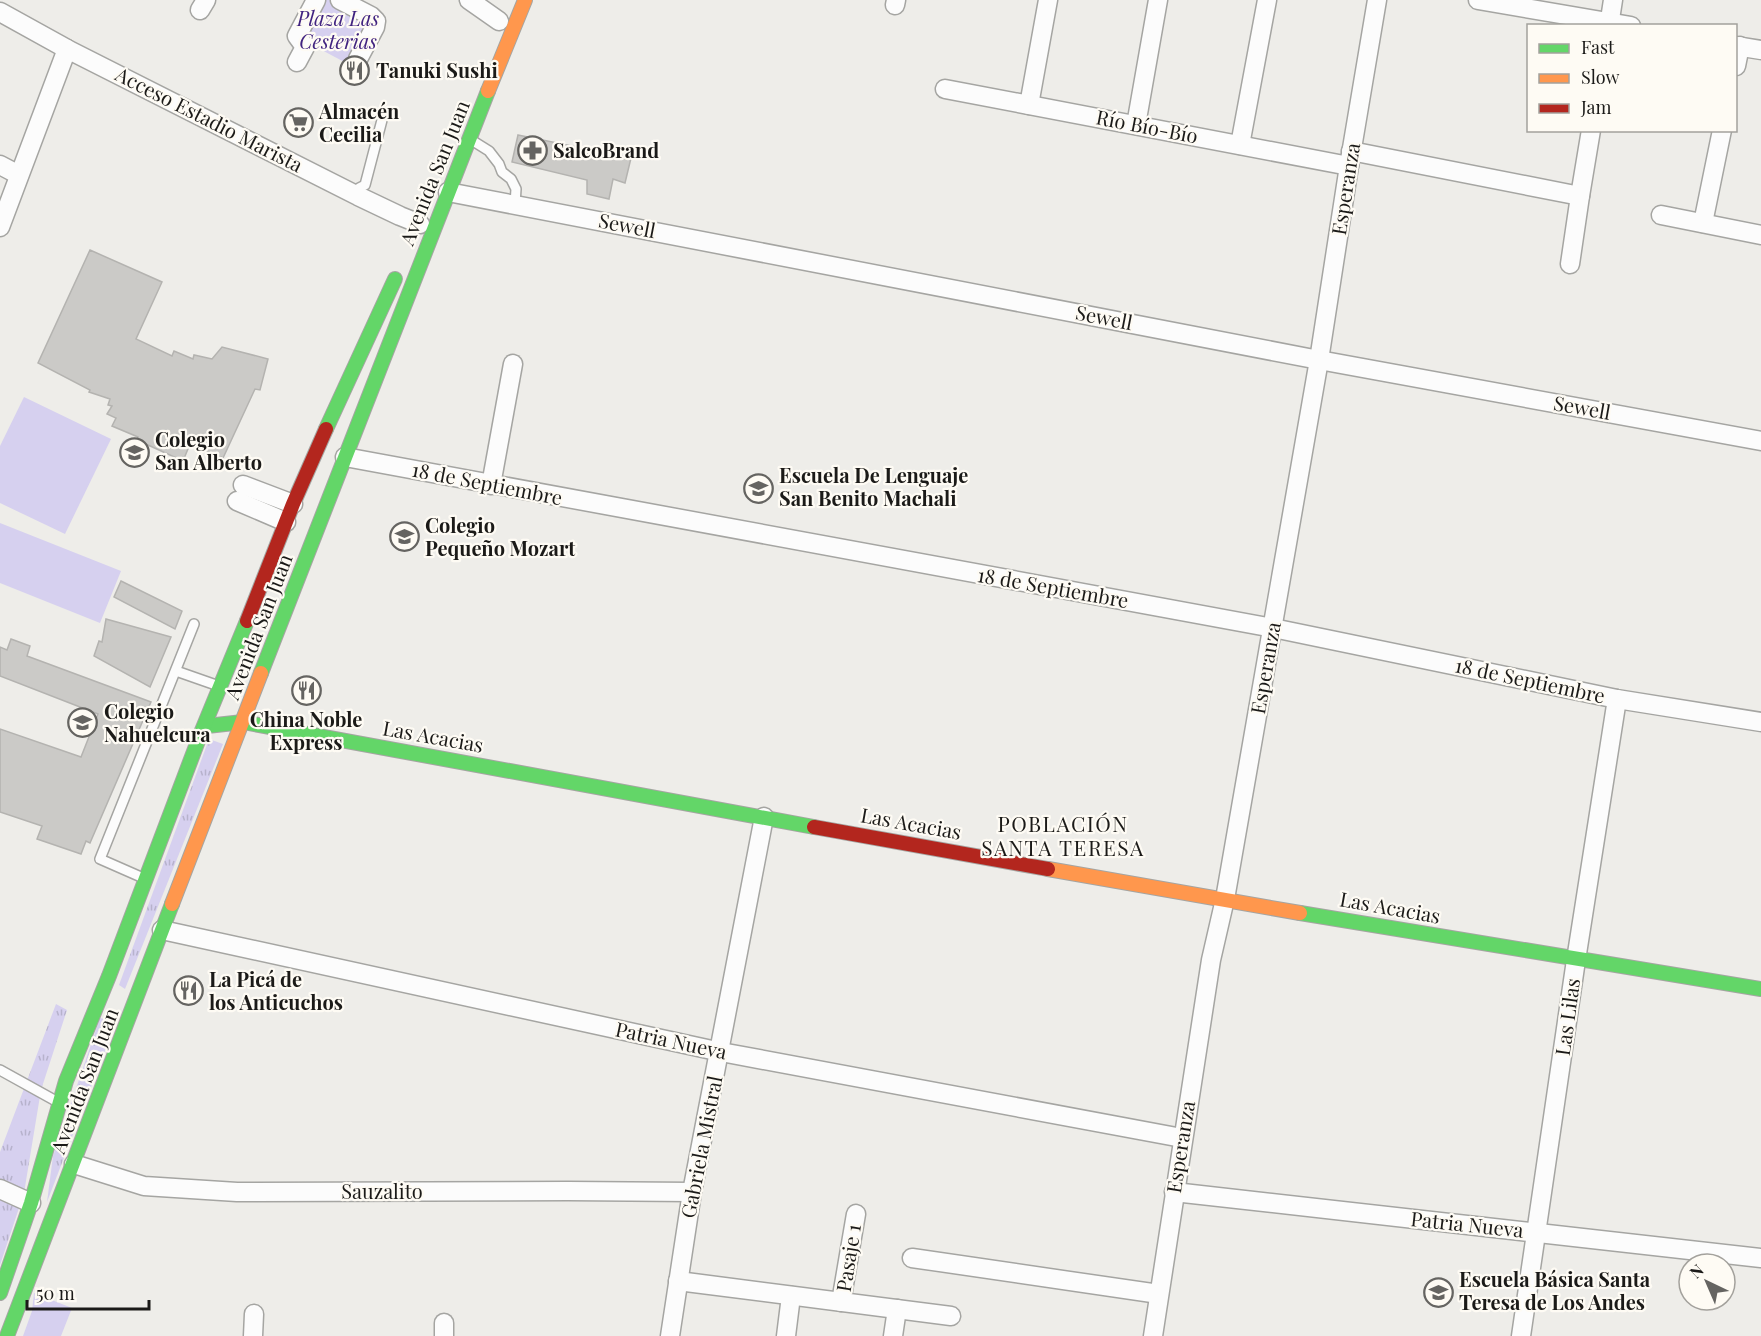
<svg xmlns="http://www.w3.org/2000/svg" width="1761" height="1336" viewBox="0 0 1761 1336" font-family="'Playfair Display',serif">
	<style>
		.grass { fill: url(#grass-tufts) }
		.green { fill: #d6d0ef }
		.building { fill: #cbcac7; stroke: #b4b3b0; stroke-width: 1.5 }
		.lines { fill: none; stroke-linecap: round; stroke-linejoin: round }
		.lane-casing { stroke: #a5a5a2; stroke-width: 12 }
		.street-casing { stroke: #a5a5a2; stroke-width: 21 }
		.fast-casing { stroke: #a5a5a2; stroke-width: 16 }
		.slow-casing { stroke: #a5a5a2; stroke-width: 16 }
		.jam-casing { stroke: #a5a5a2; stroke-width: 16 }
		.lane { stroke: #fcfcfc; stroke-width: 9 }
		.street { stroke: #fcfcfc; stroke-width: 18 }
		.fast { stroke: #63d668; stroke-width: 14 }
		.slow { stroke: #ff974d; stroke-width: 14 }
		.jam { stroke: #b3261e; stroke-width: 14 }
		.labels { text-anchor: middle; stroke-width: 4.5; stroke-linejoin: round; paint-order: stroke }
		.park-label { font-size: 20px; font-style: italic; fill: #412380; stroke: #fefbf4 }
		.poi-label { font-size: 20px; font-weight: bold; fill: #1b1a18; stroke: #fefbf4; text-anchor: start }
		.street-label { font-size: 20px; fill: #1b1a18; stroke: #fefbf4 }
		.neighbourhood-label { font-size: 21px; letter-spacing: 1.5px; fill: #1b1a18; stroke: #fefbf4 }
	</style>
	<defs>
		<pattern id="grass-tufts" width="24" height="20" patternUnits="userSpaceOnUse" patternTransform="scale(1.5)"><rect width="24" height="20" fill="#d6d0ef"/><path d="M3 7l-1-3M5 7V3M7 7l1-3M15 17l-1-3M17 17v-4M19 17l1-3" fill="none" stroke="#b7b2cc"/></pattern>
	</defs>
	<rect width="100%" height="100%" fill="#eeede9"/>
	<g class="grass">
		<path d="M209,739L223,744L125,989L119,985Z"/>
		<path d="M56,1004L67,1010L41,1090L24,1193L0,1265V1152Z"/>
		<path d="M100,1018L116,1022L47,1202L53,1156Z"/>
	</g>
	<g class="green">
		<path d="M321,0H335L372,27L350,65L299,38Z"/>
		<path d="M24,397L111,439L65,534L0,503V446Z"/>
		<path d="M0,523L121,571L100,623L0,583Z"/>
		<path d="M34,1293L72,1308L61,1336H23L32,1311Z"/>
	</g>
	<g class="building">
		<path d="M518,135L631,158L625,183L613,179L609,199L587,194V180L512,162Z"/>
		<path d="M90,250L162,282L136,339L172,356L174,351L193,359L194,355L212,359L222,347L268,359L260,390L255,389L223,458L190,444L183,461L137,440L138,437L112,426L116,418L107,414L112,406L108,405L110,399L89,392L90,390L38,363Z"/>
		<path d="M121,581L182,611L175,629L114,597Z"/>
		<path d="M106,619L171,637L150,687L94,656L99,641L102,642Z"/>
		<path d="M11,639L30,646L27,656L151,702L90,843L86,841L81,854L37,839L42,826L0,812V729L81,757L98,714L0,676V647L7,650Z"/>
	</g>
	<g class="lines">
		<defs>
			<g id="lane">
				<path d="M473,141L489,151L499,164L502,172L511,179L516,189L515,204"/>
				<path d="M358,196L359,188L365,185L382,120"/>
				<path d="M176,671L216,685"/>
				<path d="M141,877L100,859L194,624"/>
				<path d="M0,1070L56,1101"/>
			</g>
			<g id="street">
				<path d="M340,0L371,16L376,21L375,27L358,59"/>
				<path d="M469,0L499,21"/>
				<path d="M1478,0L1631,26"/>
				<path d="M895,5L896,0"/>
				<path d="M200,10L206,0"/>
				<path d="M0,12L67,49L358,196L400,216L420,224"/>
				<path d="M1609,26L1613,0"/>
				<path d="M1736,46L1761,50"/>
				<path d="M297,62L305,47L297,36L316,0"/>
				<path d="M1736,66L1740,46"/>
				<path d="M945,89L1349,166"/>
				<path d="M1029,105L1048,0"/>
				<path d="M1136,125L1158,0"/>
				<path d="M1240,145L1267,0"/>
				<path d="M1351,151L1580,196L1591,130"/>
				<path d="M0,165L19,175"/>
				<path d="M448,192L1319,360L1761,441"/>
				<path d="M1661,215L1761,235"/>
				<path d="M1703,223L1722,130"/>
				<path d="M0,227L67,49"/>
				<path d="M1570,264L1580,196"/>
				<path d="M345,457L1273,628L1617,699L1761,722"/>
				<path d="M243,485L293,504"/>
				<path d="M491,485L513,364"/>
				<path d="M237,501L286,522"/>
				<path d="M162,930L721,1052L1182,1138"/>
				<path d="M74,1164L144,1186L237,1192L568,1191L692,1192"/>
				<path d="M0,1189L31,1203"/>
				<path d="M1174,1192L1761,1258"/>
				<path d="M912,1258L1159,1294"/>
				<path d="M678,1281L951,1316"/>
				<path d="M841,1302L856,1214"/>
				<path d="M253,1336L254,1314"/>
				<path d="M444,1336V1323"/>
				<path d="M670,1336L692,1192L764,817"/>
				<path d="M786,1336L791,1296"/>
				<path d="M893,1336L897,1309"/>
				<path d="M1153,1336L1211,960L1225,899L1319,360L1349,166L1377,0"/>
				<path d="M1521,1336L1576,960L1617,699"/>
			</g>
			<g id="fast">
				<path d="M326,429L395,279"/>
				<path d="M261,673L488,91"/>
				<path d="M201,733L207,726L243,722L814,827"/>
				<path d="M1300,913L1761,989"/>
				<path d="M0,1293L31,1203L66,1081L109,976L201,733L247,621"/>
				<path d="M7,1336L172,904"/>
			</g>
			<g id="slow">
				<path d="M488,91L525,0"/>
				<path d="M1048,869L1300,913"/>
				<path d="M172,904L261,673"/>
			</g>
			<g id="jam">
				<path d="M247,621L293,504L326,429"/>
				<path d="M814,827L1048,869"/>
			</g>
		</defs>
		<use href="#lane" class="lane-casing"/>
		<use href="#street" class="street-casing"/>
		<use href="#fast" class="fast-casing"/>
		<use href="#slow" class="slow-casing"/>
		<use href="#jam" class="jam-casing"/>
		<use href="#lane" class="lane"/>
		<use href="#street" class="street"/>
		<use href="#fast" class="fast"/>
		<use href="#slow" class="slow"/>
		<use href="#jam" class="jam"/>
	</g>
	<defs>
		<symbol id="restaurant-ring" viewBox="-11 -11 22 22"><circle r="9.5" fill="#fefbf4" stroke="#656461" stroke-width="1.5"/><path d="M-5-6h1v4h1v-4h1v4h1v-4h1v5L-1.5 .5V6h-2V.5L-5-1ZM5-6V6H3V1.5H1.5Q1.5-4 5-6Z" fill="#656461"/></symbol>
		<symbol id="supermarket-ring" viewBox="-11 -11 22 22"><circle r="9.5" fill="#fefbf4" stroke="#656461" stroke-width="1.5"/><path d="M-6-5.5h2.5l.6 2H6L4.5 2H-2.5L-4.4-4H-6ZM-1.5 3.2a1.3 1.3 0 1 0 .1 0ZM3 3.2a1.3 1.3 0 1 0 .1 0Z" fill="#656461"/></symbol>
		<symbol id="pharmacy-ring" viewBox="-11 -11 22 22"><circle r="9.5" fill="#fefbf4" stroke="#656461" stroke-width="1.5"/><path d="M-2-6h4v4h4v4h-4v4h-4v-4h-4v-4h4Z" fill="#656461"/></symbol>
		<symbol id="school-ring" viewBox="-11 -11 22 22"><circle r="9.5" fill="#fefbf4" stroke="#656461" stroke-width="1.5"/><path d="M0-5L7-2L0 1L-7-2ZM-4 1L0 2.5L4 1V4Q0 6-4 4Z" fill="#656461"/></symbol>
	</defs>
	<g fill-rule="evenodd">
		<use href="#restaurant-ring" x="338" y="54" width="33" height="33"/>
		<use href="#supermarket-ring" x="282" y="106" width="33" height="33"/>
		<use href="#pharmacy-ring" x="516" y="134" width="33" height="33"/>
		<use href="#school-ring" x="118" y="436" width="33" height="33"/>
		<use href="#school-ring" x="742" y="472" width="33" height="33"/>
		<use href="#school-ring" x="388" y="520" width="33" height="33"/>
		<use href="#restaurant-ring" x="290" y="674" width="33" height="33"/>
		<use href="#school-ring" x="66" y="706" width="33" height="33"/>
		<use href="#restaurant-ring" x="172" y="974" width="33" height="33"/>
		<use href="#school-ring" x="1422" y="1276" width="33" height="33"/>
	</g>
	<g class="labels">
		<g class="park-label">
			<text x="338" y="26">Plaza Las<tspan x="338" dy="23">Cesterias</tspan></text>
		</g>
		<g class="poi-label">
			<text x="376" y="78">Tanuki Sushi</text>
			<text x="319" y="119">Almacén<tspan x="319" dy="23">Cecilia</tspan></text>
			<text x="553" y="158">SalcoBrand</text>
			<text x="155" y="447">Colegio<tspan x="155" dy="23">San Alberto</tspan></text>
			<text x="779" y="483">Escuela De Lenguaje<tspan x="779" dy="23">San Benito Machali</tspan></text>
			<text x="425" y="533">Colegio<tspan x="425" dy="23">Pequeño Mozart</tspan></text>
			<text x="104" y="719">Colegio<tspan x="104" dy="23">Nahuelcura</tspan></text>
			<text x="306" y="727" text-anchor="middle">China Noble<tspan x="306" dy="23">Express</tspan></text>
			<text x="209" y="987">La Picá de<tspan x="209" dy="23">los Anticuchos</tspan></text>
			<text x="1459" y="1287">Escuela Básica Santa<tspan x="1459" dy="23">Teresa de Los Andes</tspan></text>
		</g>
		<g class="street-label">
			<text transform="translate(209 120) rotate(27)" y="7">Acceso Estadio Marista</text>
			<text transform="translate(1147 127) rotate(11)" y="7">Río Bío-Bío</text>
			<text transform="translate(435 173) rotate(-68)" y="7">Avenida San Juan</text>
			<text transform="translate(1346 189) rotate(-81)" y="7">Esperanza</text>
			<text transform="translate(627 226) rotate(11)" y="7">Sewell</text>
			<text transform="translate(1104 318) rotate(11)" y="7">Sewell</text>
			<text transform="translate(1582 408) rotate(10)" y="7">Sewell</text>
			<text transform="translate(487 484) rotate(11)" y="7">18 de Septiembre</text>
			<text transform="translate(1053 588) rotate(10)" y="7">18 de Septiembre</text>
			<text transform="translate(259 627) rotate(-69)" y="7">Avenida San Juan</text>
			<text transform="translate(1266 668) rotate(-80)" y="7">Esperanza</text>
			<text transform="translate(1530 681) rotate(12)" y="7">18 de Septiembre</text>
			<text transform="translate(433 737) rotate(10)" y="7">Las Acacias</text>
			<text transform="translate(911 824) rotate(10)" y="7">Las Acacias</text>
			<text transform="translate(1390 908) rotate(10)" y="7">Las Acacias</text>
			<text transform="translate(1568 1017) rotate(-82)" y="7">Las Lilas</text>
			<text transform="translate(671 1041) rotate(12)" y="7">Patria Nueva</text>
			<text transform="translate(85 1081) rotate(-69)" y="7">Avenida San Juan</text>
			<text transform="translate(702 1147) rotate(-79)" y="7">Gabriela Mistral</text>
			<text transform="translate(1181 1147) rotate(-81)" y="7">Esperanza</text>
			<text x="382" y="1199">Sauzalito</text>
			<text transform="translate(1467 1225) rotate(6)" y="7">Patria Nueva</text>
			<text transform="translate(849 1258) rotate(-81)" y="7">Pasaje 1</text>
		</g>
		<g class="neighbourhood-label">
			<text x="1063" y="832">POBLACIÓN<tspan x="1063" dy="24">SANTA TERESA</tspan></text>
		</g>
	</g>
	<rect x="1527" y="24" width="210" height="108" fill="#fefbf4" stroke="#a3a19c" stroke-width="1.5"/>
	<rect x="1539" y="44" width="30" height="9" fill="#63d668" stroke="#a3a19c" stroke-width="1.5"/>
	<text x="1581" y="54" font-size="18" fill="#1b1a18">Fast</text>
	<rect x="1539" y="74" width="30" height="9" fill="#ff974d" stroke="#a3a19c" stroke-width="1.5"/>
	<text x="1581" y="84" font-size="18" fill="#1b1a18">Slow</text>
	<rect x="1539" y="104" width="30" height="9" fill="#b3261e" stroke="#a3a19c" stroke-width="1.5"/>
	<text x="1581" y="114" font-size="18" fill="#1b1a18">Jam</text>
	<g transform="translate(1707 1282) rotate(316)"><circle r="28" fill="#fefbf4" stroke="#a3a19c" stroke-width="1.5"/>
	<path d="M0-4.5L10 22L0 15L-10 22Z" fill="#656461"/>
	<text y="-9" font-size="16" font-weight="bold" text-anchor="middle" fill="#1b1a18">N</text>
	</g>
	<path d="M27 1300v9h122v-9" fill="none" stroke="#1b1a18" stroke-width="3"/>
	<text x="36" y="1300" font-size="18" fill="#1b1a18" stroke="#fefbf4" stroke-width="4.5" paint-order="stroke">50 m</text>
</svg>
